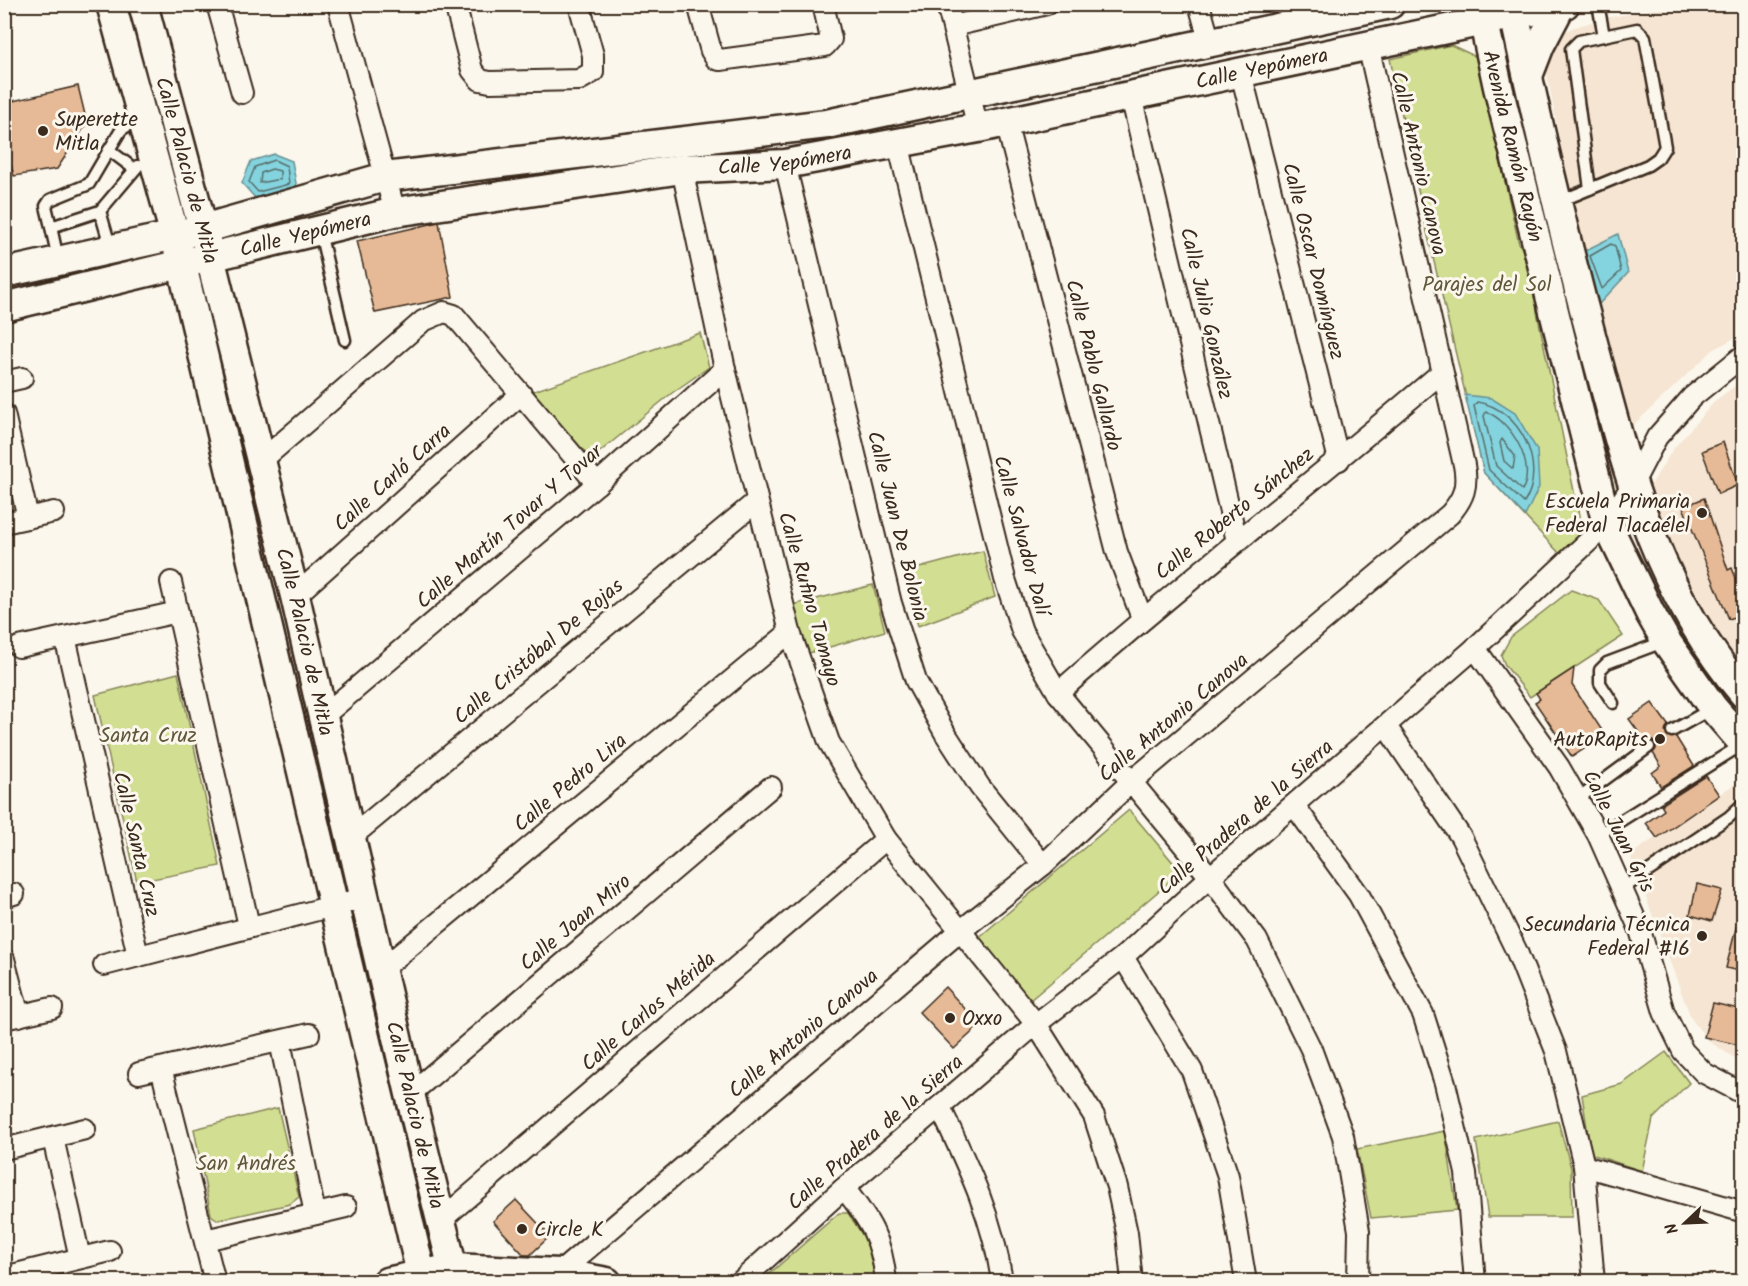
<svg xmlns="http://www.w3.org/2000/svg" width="1748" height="1286" viewBox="0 0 1748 1286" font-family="Kalam,sans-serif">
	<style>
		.built { fill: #f5e5d2 }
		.green { fill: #d2df92; stroke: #868458; stroke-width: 1.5 }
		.water { fill: #84d4df; stroke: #679092; stroke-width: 1.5 }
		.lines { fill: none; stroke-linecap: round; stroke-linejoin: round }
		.shore { stroke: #586e6b; stroke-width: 1.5 }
		.building { fill: #e6ba96; stroke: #3b2a1e; stroke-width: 1.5 }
		.lane-casing { stroke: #3b2a1e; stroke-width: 15 }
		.street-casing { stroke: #3b2a1e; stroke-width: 24 }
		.secondary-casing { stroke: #3b2a1e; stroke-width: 33 }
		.lane { stroke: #fbf7ec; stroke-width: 10 }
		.street { stroke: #fbf7ec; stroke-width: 20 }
		.secondary { stroke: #fbf7ec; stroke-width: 28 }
		.poi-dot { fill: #3b2a1e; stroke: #fbf7ec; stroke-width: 2 }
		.labels { text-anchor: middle; stroke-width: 6; stroke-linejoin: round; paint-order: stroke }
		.street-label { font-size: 21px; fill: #3b2a1e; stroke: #fbf7ec }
		.poi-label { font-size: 21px; fill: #3b2a1e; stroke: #fbf7ec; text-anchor: start }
		.park-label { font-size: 21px; fill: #61573b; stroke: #fbf7ec }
	</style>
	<rect width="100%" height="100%" fill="#fbf7ec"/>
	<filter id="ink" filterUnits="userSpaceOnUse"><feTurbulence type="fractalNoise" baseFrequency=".0167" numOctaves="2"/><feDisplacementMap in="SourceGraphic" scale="12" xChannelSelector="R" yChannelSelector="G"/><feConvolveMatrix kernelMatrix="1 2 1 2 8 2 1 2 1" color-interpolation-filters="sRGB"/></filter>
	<g filter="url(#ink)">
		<g class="built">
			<path d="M1680,5H1743V333L1713,350L1628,430L1599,304L1628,273L1618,234L1582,252L1547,74L1546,55L1550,40L1572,28L1605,18Z"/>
			<path d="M1743,380V668L1705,614L1669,542L1651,485L1673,449L1716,400Z"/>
			<path d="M1736,783L1743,790V1063L1708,1041L1691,1018L1630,855Z"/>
		</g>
		<g class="green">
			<path d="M1451,45L1481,59L1491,82L1493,129L1519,244L1532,263L1537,312L1582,530L1574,549L1562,556L1484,473L1427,232L1390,59Z"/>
			<path d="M700,333L709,367L672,393L591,459L531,392Z"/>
			<path d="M983,551L995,597L918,626L904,572Z"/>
			<path d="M873,585L885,631L802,655L788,606Z"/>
			<path d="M1571,590L1599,600L1623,636L1530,697L1505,665L1501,655L1511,637Z"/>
			<path d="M178,673L220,866L137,882L95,695Z"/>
			<path d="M1129,810L1181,872L1029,1001L977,939Z"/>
			<path d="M1666,1052L1689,1083L1653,1119L1642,1171L1591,1154L1582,1095L1622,1084Z"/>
			<path d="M278,1108L299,1197L290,1204L218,1220L211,1215L194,1129Z"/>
			<path d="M1558,1121L1571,1168L1572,1217H1488L1476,1140Z"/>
			<path d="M1445,1131L1457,1210L1371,1218L1357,1149Z"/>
			<path d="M839,1213H848L866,1240L876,1281H761Z"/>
		</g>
		<g class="water">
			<path d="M274,154L292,161L297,189L256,199L242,183L251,161Z"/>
			<path d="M1618,234L1628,273L1599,304L1582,252Z"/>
			<path d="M1465,395L1491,398L1515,413L1537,450L1539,487L1525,516L1484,473Z"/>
		</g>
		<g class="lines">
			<g class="shore">
				<path d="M274,160L287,166L289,184L258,192L249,182L255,167Z"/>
				<path d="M272,169L280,171V179L260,183L261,173Z"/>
				<path d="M1611,244L1615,246L1621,271L1602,289L1590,256Z"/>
				<path d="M1477,402C1520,408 1548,466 1524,503L1489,470L1474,406Z"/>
				<path d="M1486,412C1511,420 1537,466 1522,490L1496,466L1484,416Z"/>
				<path d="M1502,439L1515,456L1513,469L1504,461L1500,443Z"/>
			</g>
		</g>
		<g class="building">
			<path d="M78,86L87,123L57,169L14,176L4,140V103Z"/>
			<path d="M439,222L453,297L375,313L357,241Z"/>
			<path d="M1723,442L1738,485L1718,494L1702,451Z"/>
			<path d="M1704,498L1728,570L1732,568L1743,597V614L1729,619L1683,507Z"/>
			<path d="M1574,668L1572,685L1605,735L1572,757L1535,702L1540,699L1536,693Z"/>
			<path d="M1652,703L1668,725L1666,735L1676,737L1694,766L1661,787L1652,773L1661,766L1653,753L1656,749L1655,743L1651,740L1645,741L1629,719Z"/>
			<path d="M1706,776L1719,795L1657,838L1646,823L1664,810L1661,805Z"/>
			<path d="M1697,884L1722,890L1712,921L1690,915Z"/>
			<path d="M1739,916L1743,917V956L1739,971L1726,968Z"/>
			<path d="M945,987L980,1025L954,1049L919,1012Z"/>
			<path d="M1713,1003L1743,1010V1046L1704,1037Z"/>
			<path d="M516,1200L550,1236L530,1255H524L493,1221Z"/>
		</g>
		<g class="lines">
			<defs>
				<g id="lane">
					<path d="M1598,4L1604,36"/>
					<path d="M109,150L121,130L141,117"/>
					<path d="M1558,202L1648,165L1658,158L1665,147L1645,37L1637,29L1579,41L1571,49L1590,189"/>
					<path d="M100,211L51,227L46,206L50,200L89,184L109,150L133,168"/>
					<path d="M51,227L58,259"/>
					<path d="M320,232L345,340"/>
					<path d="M111,249L100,211L138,166"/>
					<path d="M1613,703L1600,683V670L1607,663L1663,642"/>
					<path d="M1672,731L1711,709"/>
					<path d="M1578,799L1649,747"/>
					<path d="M1598,835L1743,744"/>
					<path d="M1622,889L1729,817L1744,803"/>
				</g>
				<g id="street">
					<path d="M217,4L242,93"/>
					<path d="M338,4L395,212"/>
					<path d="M455,4L472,70L480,80L490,82L579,80L593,72V55L579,4"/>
					<path d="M698,4L711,51L716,59L720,60L825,46L831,39L823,4"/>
					<path d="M947,4L978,128"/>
					<path d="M1199,4L1210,43"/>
					<path d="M953,26L1047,4"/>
					<path d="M1241,73L1339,460"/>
					<path d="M1131,96L1237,541"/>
					<path d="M1006,122L1117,552L1142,618"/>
					<path d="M898,143L1005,579L1022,631L1058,693L1210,877L1257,940L1311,1049L1343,1136L1359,1231L1358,1282"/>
					<path d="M785,164L891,603L916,681L945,733L980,787L1043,865"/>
					<path d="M682,169L725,369L790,632L829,742L886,839L1036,1024L1094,1116L1117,1187L1127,1233L1132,1282"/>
					<path d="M4,382L22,378"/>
					<path d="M4,414L28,518"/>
					<path d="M261,461L423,321L444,312L454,315L597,484"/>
					<path d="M4,523L54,512"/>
					<path d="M171,582L249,926"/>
					<path d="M295,596L521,394"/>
					<path d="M65,637L138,956"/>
					<path d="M19,647L178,612"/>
					<path d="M1475,648L1559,767L1598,835L1640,930L1664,1012L1683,1051L1704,1073L1744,1094"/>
					<path d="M1058,693C1183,582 1315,481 1442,372"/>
					<path d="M322,717L597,484L725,369"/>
					<path d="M1386,726L1461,837L1517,952L1556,1051L1584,1166L1594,1282"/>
					<path d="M1294,805L1359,895L1423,1014L1445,1083L1466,1173L1475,1282"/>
					<path d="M350,838L757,501"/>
					<path d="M4,897L14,894"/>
					<path d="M1123,957L1192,1071L1228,1176L1246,1282"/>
					<path d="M4,959L19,1016"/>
					<path d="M104,965L364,898"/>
					<path d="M381,970L790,632"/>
					<path d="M4,1019L52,1008"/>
					<path d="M280,1041L315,1214"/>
					<path d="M161,1068L215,1282"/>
					<path d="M139,1073L309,1034"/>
					<path d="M410,1094L771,787"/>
					<path d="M940,1107C967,1164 994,1219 1002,1282"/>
					<path d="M53,1138L80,1258"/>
					<path d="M4,1149L85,1129"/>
					<path d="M1584,1166L1744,1212"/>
					<path d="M844,1188C870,1221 882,1239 886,1282"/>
					<path d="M441,1220L886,839"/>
					<path d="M205,1240L346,1207"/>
					<path d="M559,1273L959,932L1043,865L1131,782L1450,514C1464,498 1468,486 1464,465L1368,45"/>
					<path d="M4,1277L110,1251"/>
					<path d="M740,1282L844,1188L1036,1024L1123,957L1210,877L1475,648L1607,524L1631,487L1657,437L1692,397L1744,355"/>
				</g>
				<g id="secondary">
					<path d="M111,4L175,236L423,1282"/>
					<path id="s1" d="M143,4L203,229L295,596L410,1094L456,1282"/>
					<path id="s2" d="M1480,4L1498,87L1607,524L1650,613L1666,641L1713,708L1744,744"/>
					<path d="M1512,4C1536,117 1562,228 1592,339C1627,470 1654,588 1744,694"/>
					<path d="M1528,76L1540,45L1561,5"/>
					<path d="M4,273L203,229L385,177L827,124L1390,4"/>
					<path id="s3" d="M4,307L395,212L682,169L785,164L978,128L1565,4"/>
					<path d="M387,1282L453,1268L559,1273L607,1282"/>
				</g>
			</defs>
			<use href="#lane" class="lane-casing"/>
			<use href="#street" class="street-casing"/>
			<use href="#secondary" class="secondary-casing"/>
			<use href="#lane" class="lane"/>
			<use href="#street" class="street"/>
			<use href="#secondary" class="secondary"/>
		</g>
	</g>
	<g class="poi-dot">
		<circle cx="43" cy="131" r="6"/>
		<circle cx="1702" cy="513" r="6"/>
		<circle cx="1660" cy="739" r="6"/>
		<circle cx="1702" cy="936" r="6"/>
		<circle cx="950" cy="1018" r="6"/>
		<circle cx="522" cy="1229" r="6"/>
	</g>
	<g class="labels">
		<g class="street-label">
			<text dy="7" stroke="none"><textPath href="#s3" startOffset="1282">Calle Yepómera</textPath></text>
			<text dy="7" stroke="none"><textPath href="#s2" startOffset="146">Avenida Ramón Rayón</textPath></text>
			<text dy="7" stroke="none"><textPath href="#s3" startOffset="796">Calle Yepómera</textPath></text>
			<text transform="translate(1419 163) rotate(77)" y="7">Calle Antonio Canova</text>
			<text dy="7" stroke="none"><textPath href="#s1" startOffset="172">Calle Palacio de Mitla</textPath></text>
			<text dy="7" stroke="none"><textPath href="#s3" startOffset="310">Calle Yepómera</textPath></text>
			<text transform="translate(1314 261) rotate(76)" y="7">Calle Oscar Domínguez</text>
			<text transform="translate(1207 313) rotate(77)" y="7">Calle Julio González</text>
			<text transform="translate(1094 365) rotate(76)" y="7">Calle Pablo Gallardo</text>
			<text transform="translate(392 477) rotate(-42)" y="7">Calle Carló Carra</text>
			<text transform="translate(1234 513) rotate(-39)" y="7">Calle Roberto Sánchez</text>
			<text transform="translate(509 526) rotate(-41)" y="7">Calle Martín Tovar Y Tovar</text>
			<text transform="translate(898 526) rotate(76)" y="7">Calle Juan De Bolonia</text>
			<text transform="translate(1022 535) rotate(75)" y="7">Calle Salvador Dalí</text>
			<text transform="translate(810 599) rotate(74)" y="7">Calle Rufino Tamayo</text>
			<text dy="7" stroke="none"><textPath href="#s1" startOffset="658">Calle Palacio de Mitla</textPath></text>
			<text transform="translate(538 651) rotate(-40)" y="7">Calle Cristóbal De Rojas</text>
			<text transform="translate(1173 717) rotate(-40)" y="7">Calle Antonio Canova</text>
			<text transform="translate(570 782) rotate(-40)" y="7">Calle Pedro Lira</text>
			<text transform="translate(1245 817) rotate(-41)" y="7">Calle Pradera de la Sierra</text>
			<text transform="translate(1619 831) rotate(63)" y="7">Calle Juan Gris</text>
			<text transform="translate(137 844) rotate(77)" y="7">Calle Santa Cruz</text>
			<text transform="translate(575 922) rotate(-40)" y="7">Calle Joan Miro</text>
			<text transform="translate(648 1011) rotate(-41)" y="7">Calle Carlos Mérida</text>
			<text transform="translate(803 1033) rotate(-40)" y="7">Calle Antonio Canova</text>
			<text dy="7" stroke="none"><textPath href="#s1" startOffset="1144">Calle Palacio de Mitla</textPath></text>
			<text transform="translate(875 1132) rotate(-41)" y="7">Calle Pradera de la Sierra</text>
		</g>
		<g class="poi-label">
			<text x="55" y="126">Superette<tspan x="55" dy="24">Mitla</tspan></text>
			<text x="1690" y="508" text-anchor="end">Escuela Primaria<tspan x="1690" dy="24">Federal Tlacaélel</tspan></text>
			<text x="1648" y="746" text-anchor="end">AutoRapits</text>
			<text x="1690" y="931" text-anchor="end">Secundaria Técnica<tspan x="1690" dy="24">Federal #16</tspan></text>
			<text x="962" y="1025">Oxxo</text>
			<text x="534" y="1236">Circle K</text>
		</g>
		<g class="park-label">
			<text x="1487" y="291">Parajes del Sol</text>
			<text x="148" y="742">Santa Cruz</text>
			<text x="246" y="1170">San Andrés</text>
		</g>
	</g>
	<rect width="1748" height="1286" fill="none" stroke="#fbf7ec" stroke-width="24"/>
	<rect x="12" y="12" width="1724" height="1262" fill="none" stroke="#3b2a1e" stroke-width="2" filter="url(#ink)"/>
	<g transform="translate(1685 1223) rotate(247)" stroke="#fbf7ec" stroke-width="4.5" paint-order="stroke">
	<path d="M0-4.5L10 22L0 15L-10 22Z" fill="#3b2a1e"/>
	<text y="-9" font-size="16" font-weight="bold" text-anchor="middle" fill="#3b2a1e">N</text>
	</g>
</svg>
